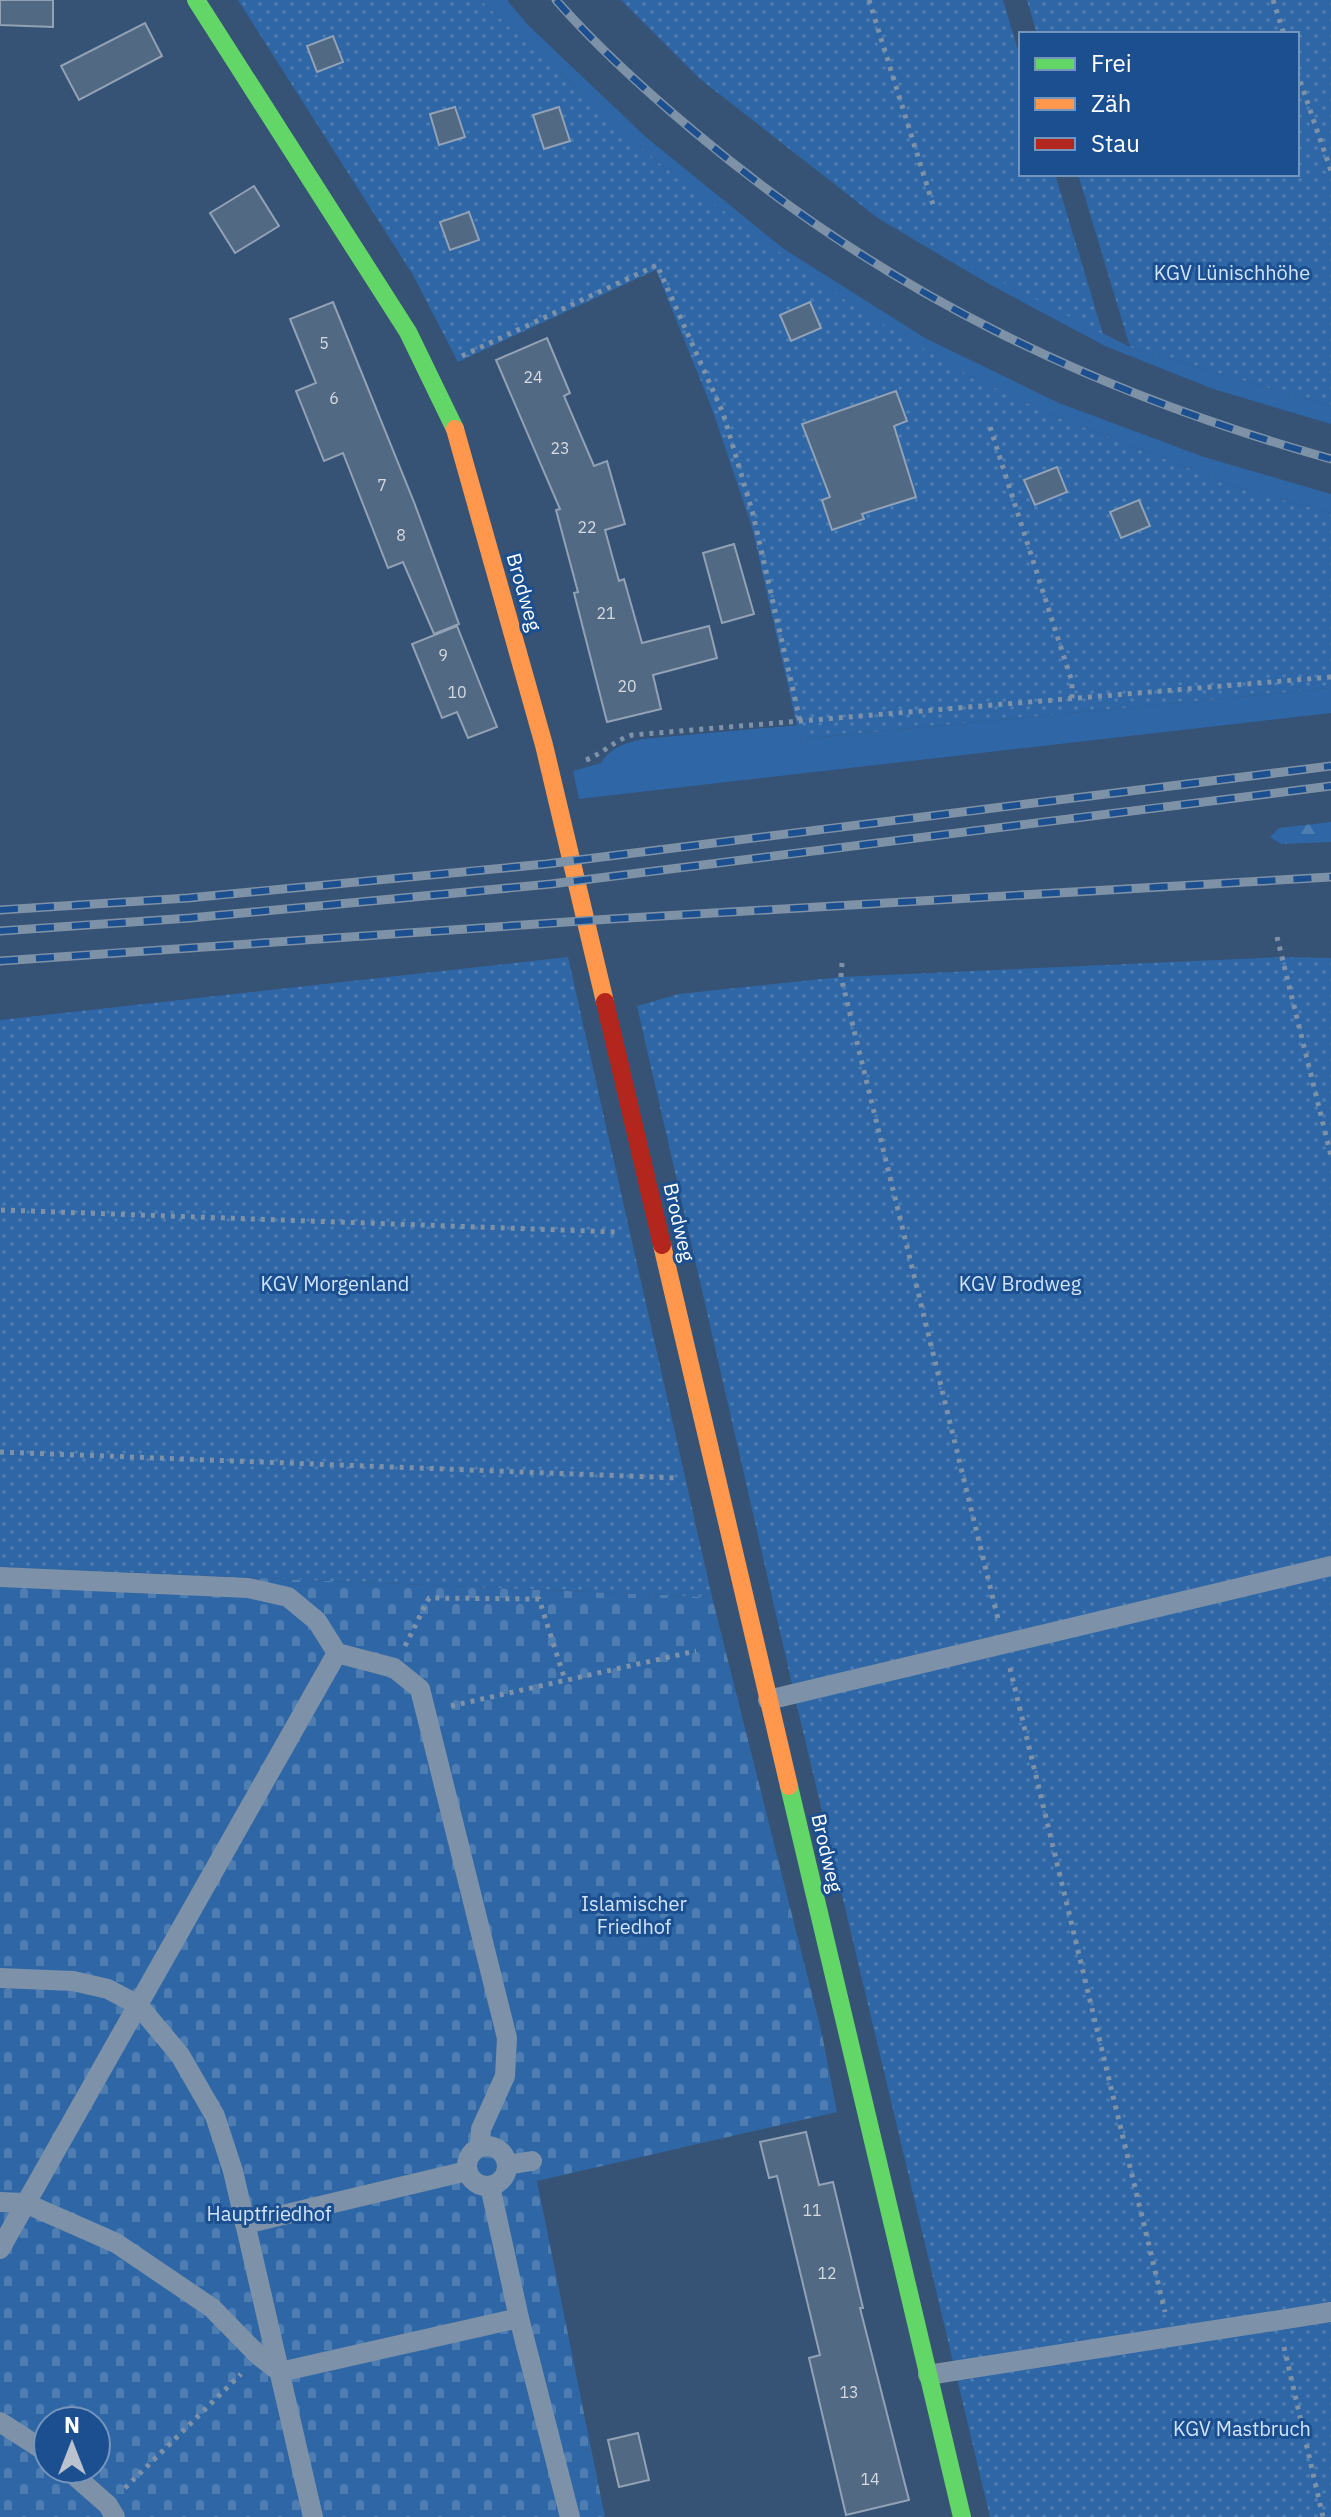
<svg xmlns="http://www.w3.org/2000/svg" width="1331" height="2517" viewBox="0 0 1331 2517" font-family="'IBM Plex Sans',sans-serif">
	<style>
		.grass { fill: #2f66a5 }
		.forest { fill: url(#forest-firs) }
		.cemetery { fill: url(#cemetery-stones); fill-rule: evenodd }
		.garden { fill: url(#garden-dots) }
		.building { fill: #526984; stroke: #92a2b6; stroke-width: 2 }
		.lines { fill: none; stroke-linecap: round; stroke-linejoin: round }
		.path { stroke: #7d92a8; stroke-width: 5; stroke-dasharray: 4 6; stroke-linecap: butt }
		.lane { stroke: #7d92a8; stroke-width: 20 }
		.fast { stroke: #63d668; stroke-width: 18 }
		.slow { stroke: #ff974d; stroke-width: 18 }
		.jam { stroke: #b3261e; stroke-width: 18 }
		.rail-casing { stroke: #7e92a7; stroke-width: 9 }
		.rail { stroke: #1b4f8f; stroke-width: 6; stroke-dasharray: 18; stroke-linecap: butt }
		.labels { text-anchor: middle; stroke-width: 6; stroke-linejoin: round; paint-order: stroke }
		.number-label { font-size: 16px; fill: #d4dae0 }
		.park-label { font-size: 20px; fill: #cfe3fa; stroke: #1b4f8f }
		.street-label { font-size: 20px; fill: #fff; stroke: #1b4f8f }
	</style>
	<defs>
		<pattern id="forest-firs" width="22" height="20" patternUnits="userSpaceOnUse" patternTransform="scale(2)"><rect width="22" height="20" fill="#2f66a5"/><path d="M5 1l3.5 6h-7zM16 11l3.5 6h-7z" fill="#4e7db2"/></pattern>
		<pattern id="cemetery-stones" width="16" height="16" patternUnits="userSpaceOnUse" patternTransform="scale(2)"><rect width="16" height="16" fill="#2f66a5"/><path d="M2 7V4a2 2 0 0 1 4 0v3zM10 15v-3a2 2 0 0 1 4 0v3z" fill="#4e7db2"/></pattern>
		<pattern id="garden-dots" width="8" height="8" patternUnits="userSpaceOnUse" patternTransform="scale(2)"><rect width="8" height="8" fill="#2f66a5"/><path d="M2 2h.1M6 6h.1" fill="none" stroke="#4e7db2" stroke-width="1.8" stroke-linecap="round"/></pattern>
	</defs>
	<rect width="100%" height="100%" fill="#365274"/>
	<g class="grass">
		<path d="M480,0H507L528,25L647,138L784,249L925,338L1059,403L1204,457L1331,494V513L1239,488L1049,414L966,374L852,306L660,164Z"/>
		<path d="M879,219L1130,347L1331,406V424L1213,389L1105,346L989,284Z"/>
		<path d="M1331,688V713L579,799L573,771L601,763C611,747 624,744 642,739L799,725L801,739Z"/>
	</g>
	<path class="forest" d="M1331,822V842L1281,844L1270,837L1279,828Z"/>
	<path class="cemetery" d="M0,1567L712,1597L822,2034L837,2112L537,2181L605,2517H0ZM48,2421H96V2469H48Z"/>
	<g class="garden">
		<path d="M238,0H480L660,164L853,306L966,374L1049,414L1239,488L1331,513V688L800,739L752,527L711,406L656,270L458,362L413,275Z"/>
		<path d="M621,0H1003L1021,60V174H1055L1103,334L879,219L700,79Z"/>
		<path d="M1027,0H1331V406L1130,347L1078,174H1297V34H1037Z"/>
		<path d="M568,957L712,1597L0,1567V1020Z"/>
		<path d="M1281,957L1331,958V2517H990L797,1706L637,1006L679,994L841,977Z"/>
	</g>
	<g class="building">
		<path d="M0,0H53V27L0,25Z"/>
		<path d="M145,23L162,56L79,100L61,66Z"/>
		<path d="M333,36L343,62L317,72L307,46Z"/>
		<path d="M455,107L465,137L439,145L430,114Z"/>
		<path d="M559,107L570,141L544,149L533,115Z"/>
		<path d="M254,186L279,226L235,253L210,213Z"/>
		<path d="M469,212L479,240L450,250L440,222Z"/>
		<path d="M333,302L414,502L459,624L434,634L403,562L388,568L343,453L324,461L296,391L316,383L290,319Z"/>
		<path d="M810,302L821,328L791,341L780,315Z"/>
		<path d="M547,338L570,393L564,396L594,466L607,461L625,524L605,530L619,581L624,579L642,643L709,626L717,658L653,675L661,709L607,722L574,593L578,592L556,510L560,509L496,360Z"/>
		<path d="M896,391L907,421L894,426L916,497L862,514L864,519L832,530L822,500L830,497L802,424Z"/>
		<path d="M1057,467L1067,492L1035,505L1024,480Z"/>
		<path d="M1139,500L1150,526L1121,538L1110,512Z"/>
		<path d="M734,544L754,614L722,623L703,553Z"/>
		<path d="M457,626L497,727L468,738L457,712L442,718L412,644Z"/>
		<path d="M806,2132L819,2185L833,2182L863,2308H860L909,2500L846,2515L809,2358L820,2355L777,2176L769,2178L760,2142Z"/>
		<path d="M638,2433L649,2480L619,2487L608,2440Z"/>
	</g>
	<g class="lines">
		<g class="path">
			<path d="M869,0L934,208"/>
			<path d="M1273,0L1284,34"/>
			<path d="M1297,72L1331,171"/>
			<path d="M462,356L657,265L723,413L753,514L800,721"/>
			<path d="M990,427L1072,682V699"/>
			<path d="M586,760C604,753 613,741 632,735L1331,677"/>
			<path d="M1277,937L1331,1156"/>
			<path d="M842,963L841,977L998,1619"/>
			<path d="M1,1210L618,1232"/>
			<path d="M0,1452L679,1478"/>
			<path d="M405,1646L429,1598L539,1599L565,1680"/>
			<path d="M1010,1668L1165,2312"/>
			<path d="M451,1706L696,1651"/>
			<path d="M1284,2347L1323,2517"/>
			<path d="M125,2488L241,2374"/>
		</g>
		<g class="lane">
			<path d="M0,1577L248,1588L288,1597L317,1621L337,1653L0,2249"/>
			<path d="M337,1653L394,1668L420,1689L507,2038L505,2076L481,2129L480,2147"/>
			<path d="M768,1700L1331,1566"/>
			<path d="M0,1978L73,1981L108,1989L138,2005L180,2055L215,2116L233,2171L313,2517"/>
			<circle cx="487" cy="2166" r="20"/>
			<path d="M507,2165L532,2161"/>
			<path d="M490,2186L519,2318L570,2517"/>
			<path d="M0,2202L25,2203L116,2243L212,2308L259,2356L280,2372L519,2318"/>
			<path d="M245,2224L467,2171"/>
			<path d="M928,2375L1331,2312"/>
			<path d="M0,2422L48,2453"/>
			<path d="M67,2469L108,2505L115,2517"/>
		</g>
		<g class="fast">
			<path d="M196,0L408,332L455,429"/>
			<path d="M789,1786L962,2517"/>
		</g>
		<g class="slow">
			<path d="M455,429L544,745L605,1002"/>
			<path d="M662,1245L789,1786"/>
		</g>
		<path class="jam" d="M605,1002L662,1245"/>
		<defs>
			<g id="rail">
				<path d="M556,0C598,48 647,92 696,133C886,293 1093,392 1331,459"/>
				<path d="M0,910L188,898L546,864L1331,766"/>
				<path d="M0,931L190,918L551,884L1331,786"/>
				<path d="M0,961L611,919L1331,877"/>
			</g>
		</defs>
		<use href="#rail" class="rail-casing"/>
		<use href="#rail" class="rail"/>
	</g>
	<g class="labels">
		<g class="number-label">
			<text x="324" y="349">5</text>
			<text x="533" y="383">24</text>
			<text x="334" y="404">6</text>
			<text x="560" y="454">23</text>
			<text x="382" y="491">7</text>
			<text x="587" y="533">22</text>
			<text x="401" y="541">8</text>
			<text x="606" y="619">21</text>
			<text x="443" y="661">9</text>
			<text x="627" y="692">20</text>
			<text x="457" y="698">10</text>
			<text x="812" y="2216">11</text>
			<text x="827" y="2279">12</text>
			<text x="849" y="2398">13</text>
			<text x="870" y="2485">14</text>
		</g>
		<g class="park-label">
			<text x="1232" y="280">KGV Lünischhöhe</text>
			<text x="335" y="1291">KGV Morgenland</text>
			<text x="1020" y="1291">KGV Brodweg</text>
			<text x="634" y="1911">Islamischer<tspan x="634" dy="23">Friedhof</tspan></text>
			<text x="269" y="2221">Hauptfriedhof</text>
			<text x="1242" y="2436">KGV Mastbruch</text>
		</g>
		<g class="street-label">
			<text transform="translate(524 592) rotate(74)" y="7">Brodweg</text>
			<text transform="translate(679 1222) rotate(77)" y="7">Brodweg</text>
			<text transform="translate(827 1853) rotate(77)" y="7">Brodweg</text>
		</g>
	</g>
	<rect x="1019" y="32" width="280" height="144" fill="#1b4f8f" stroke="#7695bc" stroke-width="2"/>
	<rect x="1035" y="58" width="40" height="12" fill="#63d668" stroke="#7695bc" stroke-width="2"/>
	<text x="1091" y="72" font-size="24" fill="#ffffff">Frei</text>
	<rect x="1035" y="98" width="40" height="12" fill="#ff974d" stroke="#7695bc" stroke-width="2"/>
	<text x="1091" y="112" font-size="24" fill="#ffffff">Zäh</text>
	<rect x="1035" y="138" width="40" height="12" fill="#b3261e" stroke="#7695bc" stroke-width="2"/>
	<text x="1091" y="152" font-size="24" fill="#ffffff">Stau</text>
	<g transform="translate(72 2445)"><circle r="38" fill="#1b4f8f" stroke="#7695bc" stroke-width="2"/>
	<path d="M0-6L14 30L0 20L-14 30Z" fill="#b9c2ce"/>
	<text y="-12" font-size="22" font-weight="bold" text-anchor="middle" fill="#ffffff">N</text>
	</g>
</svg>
